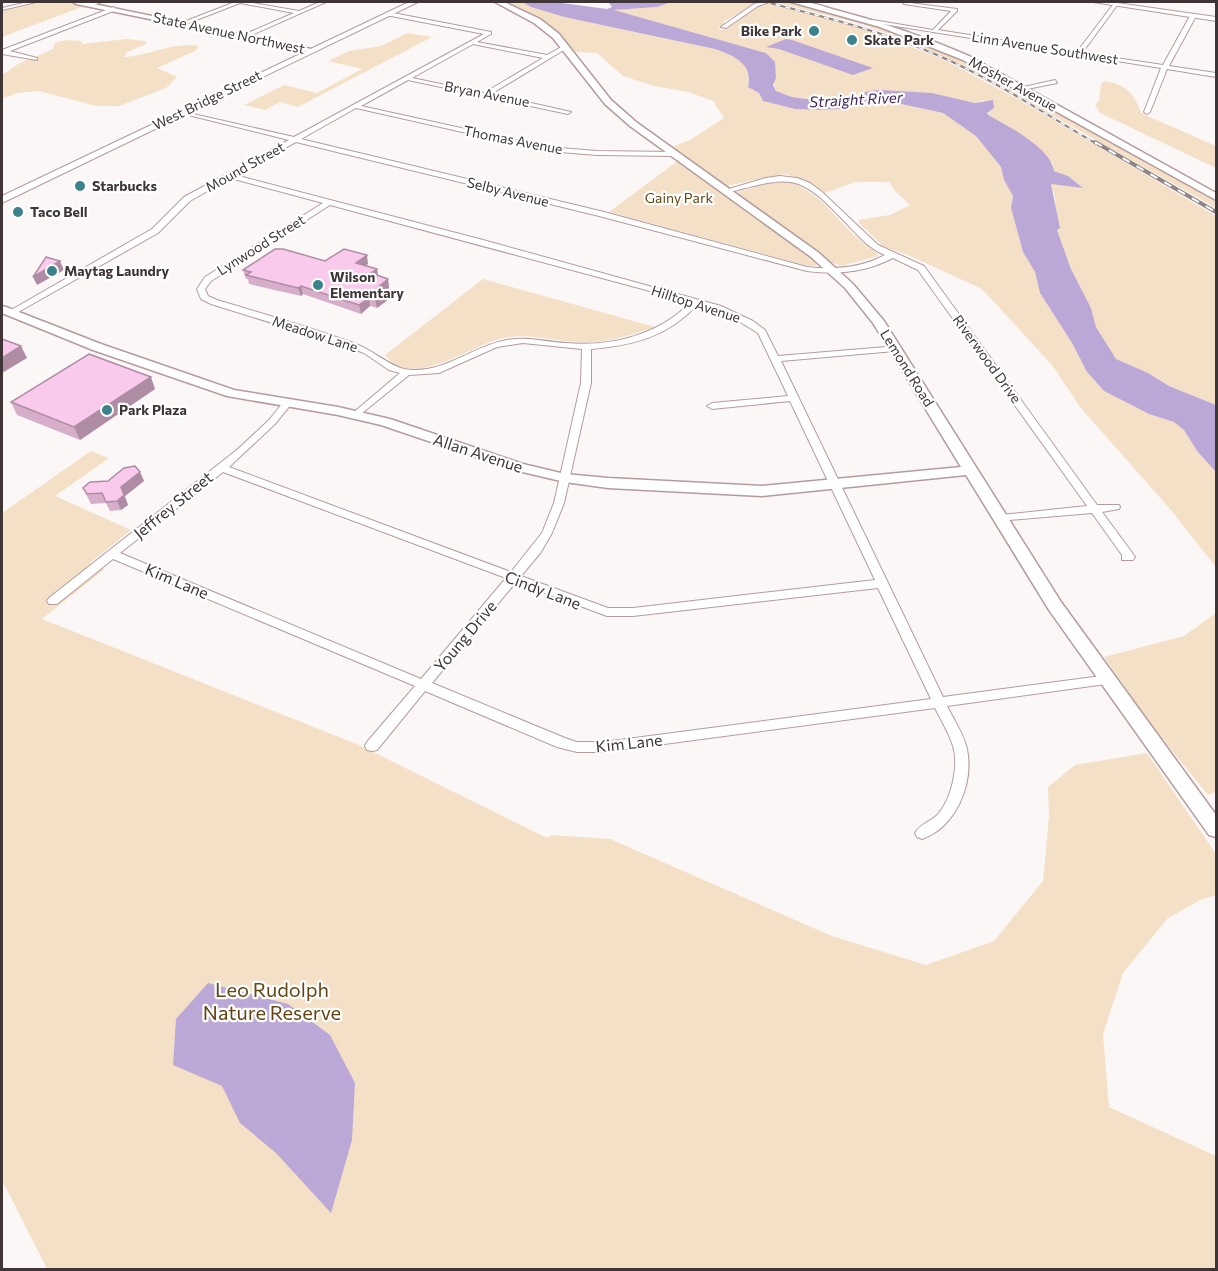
<svg xmlns="http://www.w3.org/2000/svg" width="1218" height="1271" viewBox="0 0 1218 1271" font-family="Commissioner,sans-serif">
	<style>
		.green { fill: #f4e0c6 }
		.water { fill: #bca8d6 }
		.lines { fill: none; stroke-linecap: round; stroke-linejoin: round }
		.minor-casing { stroke: #b49b9e; stroke-width: 2 }
		.tertiary-casing { stroke: #b49b9e; stroke-width: 3 }
		.secondary-casing { stroke: #b49b9e; stroke-width: 2 }
		.minor { fill: #fff; fill-rule: evenodd }
		.tertiary { fill: #fff; fill-rule: evenodd }
		.secondary { fill: #fff; fill-rule: evenodd }
		.rail-far1-casing { stroke: #8e8686; stroke-width: 2 }
		.rail-casing { stroke: #8e8686; stroke-width: 4 }
		.rail-far1 { stroke: #fff; stroke-width: 1.5; stroke-dasharray: 5; stroke-linecap: butt }
		.rail { stroke: #fff; stroke-width: 2; stroke-dasharray: 8; stroke-linecap: butt }
		.wall { fill: #d6aeca }
		.shaded-wall { fill: #ae8da4 }
		.building { fill: #f9caeb; stroke: #ae8da4; stroke-width: 1.5 }
		.poi-dot { fill: #3b828b; stroke: #fff; stroke-width: 2 }
		.labels { text-anchor: middle; stroke-width: 4.5; stroke-linejoin: round; paint-order: stroke }
		.far-poi-label { font-size: 14px; font-weight: bold; fill: #3f3536; stroke: #fff; text-anchor: start }
		.far-street-label { font-size: 14px; fill: #3f3536; stroke: #fff }
		.far-park-label { font-size: 14px; fill: #644511; stroke: #fff }
		.far-water-label { font-size: 15px; font-style: italic; fill: #40255d; stroke: #fff }
		.street-label { font-size: 16px; fill: #3f3536; stroke: #fff }
		.near-park-label { font-size: 20px; fill: #644511; stroke: #fff }
	</style>
	<rect width="100%" height="100%" fill="#fcf7f7"/>
	<g class="green">
		<path d="M41,2H67L87,5L2,37V11Z"/>
		<path d="M505,2H522L531,7L564,17L715,49C735,56 752,63 748,87L759,93L763,101L795,109L816,110L841,109L866,102H892L943,113L976,136L1001,167L1004,180L1013,196L1011,208L1023,252L1035,272L1040,293L1072,343L1087,372L1104,391L1149,414L1174,422L1184,430L1197,451L1216,472V567L1170,509L1080,407L1052,365L982,289L908,255L884,247L860,224L858,220L890,215L910,205L893,189L890,182H855L825,193L807,181L785,174L726,186L672,147L690,140L724,118L713,101L688,92L654,86L623,76L597,53L575,52L549,25Z"/>
		<path d="M671,2H759L723,22L726,23L718,29L723,30L759,6L769,3L869,30L944,60L1014,97L1216,216V405L1169,386L1148,373L1116,360L1096,327L1091,308L1071,269L1057,230L1055,197L1050,183L1082,187L1068,176L1054,171L1053,164L1039,149L990,116L984,100L975,103L932,93L868,91L856,97L806,99L792,97L776,91L766,53L613,10L657,7Z"/>
		<path d="M774,2H788L867,23L951,54L1216,201V208L974,71L911,42L861,24Z"/>
		<path d="M407,33L432,37L298,107L280,102L265,110L244,105L284,85L317,93L362,69L328,61L349,51L381,46Z"/>
		<path d="M127,39L145,41L147,44L127,52L124,57C150,56 174,41 199,46L195,51L157,68L177,77L166,88L119,106H96L39,91L17,93L2,99V74C9,72 12,68 18,64C29,58 43,55 54,48V44C61,39 72,40 81,41L82,44Z"/>
		<path d="M1105,81C1125,84 1135,94 1141,113L1216,146V168L1100,113L1095,105L1099,101L1101,84Z"/>
		<path d="M679,160L815,260L817,266H808L609,212Z"/>
		<path d="M782,180C826,190 841,232 877,253L878,256L841,266L832,263L737,194L740,191Z"/>
		<path d="M483,279L655,327C631,335 604,344 578,342C550,341 524,331 496,340C468,348 409,390 385,355Z"/>
		<path d="M91,451L109,458L55,496L131,530L90,563L105,569L42,619L359,745L547,838L552,835L610,839L832,936L926,965L994,941L1043,881L1049,816L1048,787L1075,765L1147,753L1216,854V895L1200,900L1167,919L1123,973L1103,1034L1109,1107L1216,1156V1269H47L2,1180V513Z"/>
		<path d="M1216,613V792L1208,795L1152,726L1104,657L1184,636Z"/>
	</g>
	<g class="water">
		<path d="M522,2H555L607,9L612,7L609,3L610,2H671L657,7L614,10L766,53L775,62L776,78L773,85L776,91L792,97L806,99L856,97L868,91L880,90L932,93L975,103L993,100L994,108L987,113L990,116C1009,127 1051,148 1054,171L1068,176L1083,188L1051,184L1060,228L1057,230L1071,269L1091,308L1096,327L1116,359L1148,373L1169,386L1216,405V472L1197,451L1184,430L1174,422L1149,414L1104,391L1087,372L1072,343L1040,293L1035,272L1023,252L1011,208L1013,196L1004,180L1001,167L976,136L943,113L892,102H866L841,109L816,110L795,109L763,101L759,93L748,87C753,64 735,56 715,49L564,17L531,7Z"/>
		<path d="M786,39L792,40L873,68L853,75L779,49L766,47Z"/>
		<path d="M208,983L288,1004L330,1035L355,1083L352,1140L331,1213L276,1153L240,1123L222,1086L173,1065L176,1019Z"/>
	</g>
	<g class="lines">
		<defs>
			<g id="minor">
				<path d="M28,2H36L2,10V8Z"/>
				<path d="M94,2H102L90,6L87,4Z"/>
				<path d="M235,2H247L299,11L320,2H326L245,38L243,35L294,13L240,3L186,24L181,23Z"/>
				<path d="M762,2H769L758,6L726,28L721,27L754,4Z"/>
				<path d="M902,2L957,9V11L938,30L1077,52L1115,2L1118,4L1082,53L1163,65L1190,16L1193,14L1196,16L1169,66L1216,73V77L1167,69L1150,112L1147,114L1144,112L1161,68L870,22L873,20L933,30L951,11L904,4Z"/>
				<path d="M114,7L116,10L10,51L37,58V60L2,54V50Z"/>
				<path d="M388,12L491,32V34L477,42L547,55L563,46H567V48L491,94L571,112L568,114L408,80L361,106L547,147L597,151L674,152L677,154L674,156L597,155L547,151L356,108L301,139L604,212L807,267C834,270 861,268 885,255C870,249 860,238 849,226C799,173 794,175 726,193L722,191L766,178L780,176L797,178L810,183L822,192L878,245L924,266L1097,505H1119L1120,507L1119,509L1102,512L1133,554L1135,557L1133,560H1122V555L1092,513L997,521L996,519L1001,515L1087,506L918,270L893,258C866,272 837,275 807,271L599,216L296,142L235,175L483,240L721,306L753,321L765,330L778,356L898,346V350L895,351L781,361L943,697L1109,675L1113,677L1115,680L1113,683L947,706C954,720 964,735 967,749C974,784 956,827 922,839L917,837L915,833C919,824 933,821 939,813C952,797 959,765 953,746C949,733 941,720 935,708L604,752H577L557,747L425,691L377,750L372,751L367,750L365,746L367,742L415,686L113,559L57,604H49L47,601L49,598L238,449L269,420L284,401L287,400L292,403L275,424L229,467L511,572L542,533L554,503L581,383L582,349L523,343L497,347L439,373L409,375L356,418L351,415L353,413L400,373L389,370L364,353L340,344L211,304L201,299L197,289L205,277L323,203L230,178L190,201L158,233L13,315L6,313L152,229L184,197L289,140L180,113V111L294,137L484,34L386,15ZM473,44L543,58L484,93L412,78ZM330,205L691,302C659,335 611,347 566,343C546,342 527,336 507,340C472,346 441,376 404,369C390,366 372,350 356,344C310,327 263,314 217,300L208,296L205,289L211,281ZM698,304L732,317L758,333L788,396L712,403L707,406L712,409L790,401L875,580L633,608H608L521,576L541,552L552,533L564,503L591,383V349C635,345 667,337 698,304ZM223,472L506,578L421,679L120,553ZM516,582L607,616H633L878,588L931,699L604,742H577L565,738L432,683Z"/>
				<path d="M1055,80L1057,83L1022,90L1019,88Z"/>
			</g>
			<g id="tertiary">
				<path d="M73,2H84L316,50L312,52L76,4Z"/>
				<path d="M495,2H504L540,19L559,34L611,100L636,122L819,253L853,284L884,321L1061,602L1216,815V837L1209,835L1049,610L966,475L762,496L608,488L565,482L514,470L381,425L338,415L227,396L93,350L2,313V306L6,307L101,344L234,390L338,407L390,419L523,464L565,474L608,478L762,486L961,467L873,323L845,288L811,257L630,126L605,104L553,38L534,23Z"/>
				<path d="M791,2C805,0 819,5 832,9C879,21 925,37 969,56L1216,193V200L963,60L880,27Z"/>
			</g>
			<g id="secondary">
				<path d="M409,2H418L2,203V196Z"/>
				<path d="M1093,2H1110L1216,17V21Z"/>
			</g>
		</defs>
		<use href="#minor" class="minor-casing"/>
		<use href="#tertiary" class="tertiary-casing"/>
		<use href="#secondary" class="secondary-casing"/>
		<use href="#minor" class="minor"/>
		<use href="#tertiary" class="tertiary"/>
		<use href="#secondary" class="secondary"/>
		<defs>
			<path id="rail-far1" d="M766,2C824,17 882,31 937,55C993,79 1045,114 1097,144"/>
			<path id="rail" d="M1095,142L1216,212"/>
		</defs>
		<use href="#rail-far1" class="rail-far1-casing"/>
		<use href="#rail" class="rail-casing"/>
		<use href="#rail-far1" class="rail-far1"/>
		<use href="#rail" class="rail"/>
	</g>
	<g class="wall">
		<path d="M325,261L368,264L366,265L377,269L378,275L388,279L389,288L387,290L389,299L377,308L370,306L361,314L303,294L301,296L249,284L248,279H246L243,270Z"/>
		<path d="M155,389L80,440L17,415L11,402Z"/>
		<path d="M140,472L144,481L125,496L128,505L121,510L110,511L106,503L91,504L83,488Z"/>
	</g>
	<g class="shaded-wall">
		<path d="M367,255L368,264L357,271L356,263Z"/>
		<path d="M60,261L64,270L37,285L33,277Z"/>
		<path d="M377,269L378,277L371,273Z"/>
		<path d="M388,279L389,288L379,296L377,288Z"/>
		<path d="M301,286L303,294L301,296L298,288Z"/>
		<path d="M387,290L389,299L377,308L375,299Z"/>
		<path d="M369,298L370,306L361,314L359,305Z"/>
		<path d="M21,346L27,358L2,373V358Z"/>
		<path d="M151,377L155,389L80,440L74,427Z"/>
		<path d="M140,472L144,481L125,496L121,487Z"/>
		<path d="M124,495L128,505L121,510L117,501Z"/>
	</g>
	<g class="building">
		<path d="M275,249H283L325,261L344,249L367,255L356,263L377,269L371,273L388,279L377,288L387,290L375,299L369,298L359,305L301,286L298,288L246,275L251,272L243,270Z"/>
		<path d="M46,257L60,261L33,277Z"/>
		<path d="M2,339L21,346L2,358Z"/>
		<path d="M89,354L151,377L74,427L11,402Z"/>
		<path d="M135,466L140,472L121,487L124,495L117,501L106,502L102,493L87,494L83,488L90,482L108,481L124,468Z"/>
	</g>
	<g class="poi-dot">
		<circle cx="814" cy="31" r="6"/>
		<circle cx="852" cy="40" r="6"/>
		<circle cx="80" cy="186" r="6"/>
		<circle cx="18" cy="212" r="6"/>
		<circle cx="52" cy="271" r="6"/>
		<circle cx="318" cy="285" r="6"/>
		<circle cx="107" cy="410" r="6"/>
	</g>
	<g class="labels">
		<g class="far-poi-label">
			<text x="802" y="36" text-anchor="end">Bike Park</text>
			<text x="864" y="45">Skate Park</text>
			<text x="92" y="191">Starbucks</text>
			<text x="30" y="217">Taco Bell</text>
			<text x="64" y="276">Maytag Laundry</text>
			<text x="330" y="282">Wilson<tspan x="330" dy="16">Elementary</tspan></text>
			<text x="119" y="415">Park Plaza</text>
		</g>
		<g class="far-street-label">
			<text transform="translate(229 33) rotate(12)" y="5">State Avenue Northwest</text>
			<text transform="translate(1045 48) rotate(9)" y="5">Linn Avenue Southwest</text>
			<text transform="translate(1013 84) rotate(29)" y="5">Mosher Avenue</text>
			<text transform="translate(487 94) rotate(11)" y="5">Bryan Avenue</text>
			<text transform="translate(207 100) rotate(-26)" y="5">West Bridge Street</text>
			<text transform="translate(513 140) rotate(11)" y="5">Thomas Avenue</text>
			<text transform="translate(245 167) rotate(-29)" y="5">Mound Street</text>
			<text transform="translate(508 192) rotate(14)" y="5">Selby Avenue</text>
			<text transform="translate(261 245) rotate(-32)" y="5">Lynwood Street</text>
			<text transform="translate(696 304) rotate(18)" y="5">Hilltop Avenue</text>
			<text transform="translate(315 334) rotate(18)" y="5">Meadow Lane</text>
			<text transform="translate(987 359) rotate(54)" y="5">Riverwood Drive</text>
			<text transform="translate(907 368) rotate(58)" y="5">Lemond Road</text>
		</g>
		<g class="far-park-label">
			<text x="679" y="203">Gainy Park</text>
		</g>
		<g class="far-water-label">
			<text transform="translate(856 100) rotate(-3)" y="5">Straight River</text>
		</g>
		<g class="street-label">
			<text transform="translate(478 453) rotate(18)" y="6">Allan Avenue</text>
			<text transform="translate(173 505) rotate(-39)" y="6">Jeffrey Street</text>
			<text transform="translate(177 581) rotate(23)" y="6">Kim Lane</text>
			<text transform="translate(543 590) rotate(21)" y="6">Cindy Lane</text>
			<text transform="translate(465 636) rotate(-50)" y="6">Young Drive</text>
			<text transform="translate(629 743) rotate(-6)" y="6">Kim Lane</text>
		</g>
		<g class="near-park-label">
			<text x="272" y="997">Leo Rudolph<tspan x="272" dy="23">Nature Reserve</tspan></text>
		</g>
	</g>
	<rect width="1218" height="1271" fill="none" stroke="#3f3536" stroke-width="6"/>
</svg>
